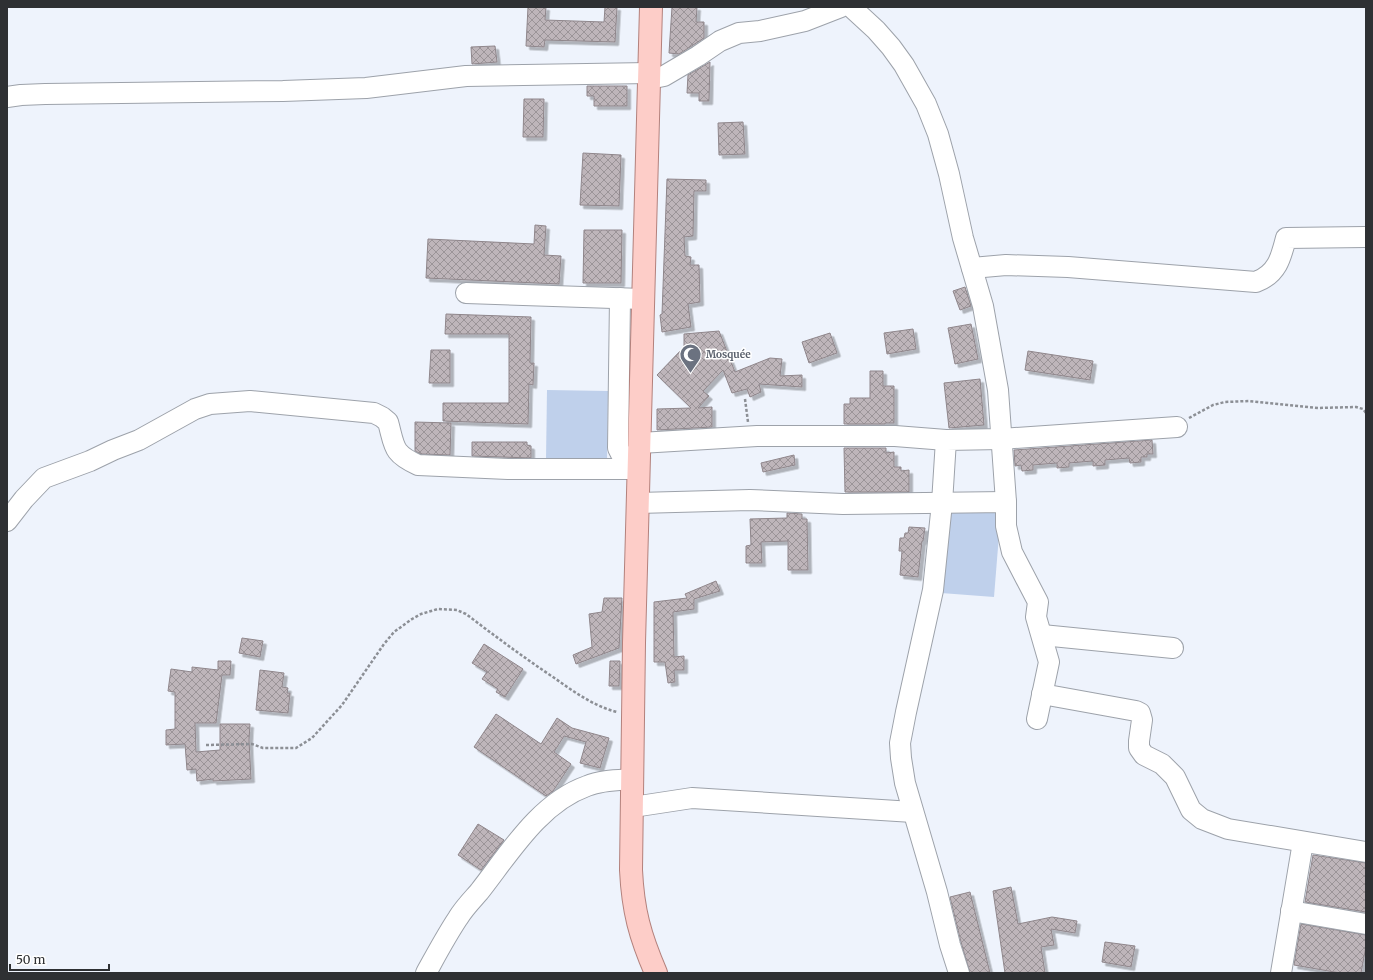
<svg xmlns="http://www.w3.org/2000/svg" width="1373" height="980" viewBox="0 0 1373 980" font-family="Merriweather,serif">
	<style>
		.pitch { fill: #bfd0eb }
		.building { fill: url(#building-cross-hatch); stroke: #8f868b; filter: url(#shadow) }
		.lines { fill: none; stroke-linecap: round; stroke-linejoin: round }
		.minor-casing { stroke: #9da2aa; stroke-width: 22 }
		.major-casing { stroke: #b3817c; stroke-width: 24 }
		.path { stroke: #8c8f95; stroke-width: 2.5; stroke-dasharray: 3 2; stroke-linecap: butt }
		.minor { stroke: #fff; stroke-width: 20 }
		.major { stroke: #fdcdc8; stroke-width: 22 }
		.labels { text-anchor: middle; stroke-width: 3; stroke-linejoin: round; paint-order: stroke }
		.worship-label { font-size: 10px; font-weight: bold; fill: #5b616d; stroke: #fff; text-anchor: start }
	</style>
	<defs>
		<pattern id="building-cross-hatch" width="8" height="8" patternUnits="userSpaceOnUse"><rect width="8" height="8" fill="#beb5ba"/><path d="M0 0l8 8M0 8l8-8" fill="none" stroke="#9b9498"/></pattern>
		<filter id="shadow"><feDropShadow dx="3.5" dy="3.5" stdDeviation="0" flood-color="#0004"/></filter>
	</defs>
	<rect width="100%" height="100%" fill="#eef3fc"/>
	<g class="pitch">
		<path d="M547,390L608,391L607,461L546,460Z"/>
		<path d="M948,507L1001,510L994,597L941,593Z"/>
	</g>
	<g class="building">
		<path d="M528,7H546L545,20L604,22L605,7H617L615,42L545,40L544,47L526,46Z"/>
		<path d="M672,7H697L696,22H704V38L679,54L669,53Z"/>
		<path d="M495,46L497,62L472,64L471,47Z"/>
		<path d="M710,62L709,101H699V93H687L688,75Z"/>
		<path d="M587,86H627V106H594V96H587Z"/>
		<path d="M524,99H544L543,137H523Z"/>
		<path d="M743,122L745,154L719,155L718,123Z"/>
		<path d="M583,153L621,155L619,206L580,205Z"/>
		<path d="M667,179L706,180V191H694L693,236L684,237L685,256L691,257L690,265H699L700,302L688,304L691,327L662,332L660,315L662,314Z"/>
		<path d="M535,225L546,226L544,255L561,256L559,284L426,278L428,239L534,244Z"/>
		<path d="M584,230H622L621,283H583Z"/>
		<path d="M965,287L971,306L960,310L953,291Z"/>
		<path d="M446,314L531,317L530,363H534L533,385L529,384L528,424L443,421V403H509V334H445Z"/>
		<path d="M971,324L978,359L955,364L948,328Z"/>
		<path d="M913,329L916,349L887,354L884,333Z"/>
		<path d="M719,331L735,372L770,358L782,359L780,376L802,375V387L759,384L761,392L750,397L747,389L732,393L723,370L703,391L709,396L698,408L712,407V427L657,430V409L691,408L657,375L684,347V334Z"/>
		<path d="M830,333L837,353L809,363L802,342Z"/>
		<path d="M431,350H450V383H429Z"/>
		<path d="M1028,351L1093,361L1090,380L1025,370Z"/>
		<path d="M870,371H883V386H894V423H885V424H844V404H850V398H870Z"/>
		<path d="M980,379L984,425L949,428L944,383Z"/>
		<path d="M415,422L451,423L450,455L421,454L415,451Z"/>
		<path d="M1152,440L1153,454H1147V457H1141V462L1130,463L1129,458L1105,460V465L1093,466V461L1069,463V467L1057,468V463L1033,465V470L1022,471L1021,465L1015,466L1014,450Z"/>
		<path d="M472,442H527V445L531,446V458L472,456Z"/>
		<path d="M844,448H886V453L894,452V467H901V471L909,470V492H845Z"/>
		<path d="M794,455L795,465L763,472L761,463Z"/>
		<path d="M787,513L802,514V519H807L808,570H788V541L761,542L762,563H746V546L751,545L750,519L787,518Z"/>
		<path d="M909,527L925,528L923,541H922L918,577L900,575L902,551H899L900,538H904L905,533H908Z"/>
		<path d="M716,581L720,591L694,599V609L673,612L674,657L684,656V670H674L675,682L668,683L665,662H654V602L687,598L685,594Z"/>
		<path d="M604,598H622L619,648L576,664L573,655L592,647L589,614L602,612Z"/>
		<path d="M242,638L263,641L260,657L239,653Z"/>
		<path d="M484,644L523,669L505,697L496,692L498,689L482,679L487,672L472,663Z"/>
		<path d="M218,661H231L230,675H222L216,723H195L196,752L220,750V724H250L249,740L251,779L213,781V779L197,781L196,769L187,770L185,744L166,745V730L175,729V692L168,691L171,669L192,672V667L218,670Z"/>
		<path d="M610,661H620L619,686H609Z"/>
		<path d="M260,670L284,673L282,687L288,688L287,693H290L288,713L256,710Z"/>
		<path d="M496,714L541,744L557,718L572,728L609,738L600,768L580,763L586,742L564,736L554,752L571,764L553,791L546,796L474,747Z"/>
		<path d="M478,824L504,840L481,870L458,855Z"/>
		<path d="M1313,855L1366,863V912L1305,902Z"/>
		<path d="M1011,887L1018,924L1052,917L1077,921L1075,933L1051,929L1054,945L1041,947L1045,973H1005L993,891Z"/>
		<path d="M970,892L990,973H970L961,942L950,897Z"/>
		<path d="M1301,924L1366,935V946L1361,973H1340L1294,965Z"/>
		<path d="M1105,942L1135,946L1131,967L1102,962Z"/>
	</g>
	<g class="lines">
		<defs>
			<g id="minor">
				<path d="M851,7L876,30L891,47L904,65L926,104L938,134L949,174L963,238L983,306L998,390L1006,502"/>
				<path d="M649,79L664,76L698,56L720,41L739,33L760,31L805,21L841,7"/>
				<path d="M7,97L21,95L45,94L283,91L366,88L466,76L649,73"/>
				<path d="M972,268L1006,265L1068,267L1256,282C1277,274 1281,258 1286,238L1365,237"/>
				<path d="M466,293L643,299"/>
				<path d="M620,298L618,448L621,454L627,457H639"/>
				<path d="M640,443L757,436H895L946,440"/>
				<path d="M638,503L750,500L843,504L1006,502V526L1012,552L1038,602L1036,617L1049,662L1037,719"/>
				<path d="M7,521L24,499L44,478L90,461L113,450L139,440L195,409L210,404L250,401L374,413L382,417L388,422C395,447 392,453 418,465L508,469H639"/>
				<path d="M1042,635L1173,648"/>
				<path d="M1042,694L1136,711L1140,713L1142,720L1139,741V748L1144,755L1162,764L1175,777L1191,810L1202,819L1228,829L1366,852"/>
				<path d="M633,807L692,798L913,812"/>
				<path d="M1291,911L1366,924"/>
				<path d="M426,973C436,955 446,936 458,918C464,908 472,900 479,892C509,854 539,803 587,786C601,780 617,780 632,779"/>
				<path d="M959,973L950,945L937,892L905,783L901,758L900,743L906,712L933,590L942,503L946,440L1001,439L1177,427"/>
				<path d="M1281,973L1303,842"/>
			</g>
			<path id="major" d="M651,7L634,643L631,870C633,911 640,936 656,973"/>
		</defs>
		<use href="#minor" class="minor-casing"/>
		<use href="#major" class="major-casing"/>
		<g class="path">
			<path d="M745,399L748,422"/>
			<path d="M1189,418L1213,405L1225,402L1249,401L1318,408L1356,407L1363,409L1366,413"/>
			<path d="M206,745L252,744L263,748H296L312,738L342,705L384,644L394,632L412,619L421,614L438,609L457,610L466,614C495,636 523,657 553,677C573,691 593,706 617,712"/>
		</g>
		<use href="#minor" class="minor"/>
		<use href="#major" class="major"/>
	</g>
	<defs>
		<symbol id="mosque-pin" viewBox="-11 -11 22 30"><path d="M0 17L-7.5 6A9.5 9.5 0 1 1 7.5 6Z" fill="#6b7280" stroke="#fff"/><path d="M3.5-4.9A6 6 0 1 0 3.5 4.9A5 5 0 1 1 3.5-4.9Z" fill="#fff"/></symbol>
	</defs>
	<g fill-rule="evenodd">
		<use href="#mosque-pin" x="678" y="342" width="25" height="34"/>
	</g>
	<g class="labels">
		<g class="worship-label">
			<text x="706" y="358">Mosquée</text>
		</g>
	</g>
	<rect width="1373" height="980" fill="none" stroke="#2e3033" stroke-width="16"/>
	<path d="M10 964v6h99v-6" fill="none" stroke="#2e3033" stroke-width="2"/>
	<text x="16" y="964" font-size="12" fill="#2e3033" stroke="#ffffff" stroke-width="3" paint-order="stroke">50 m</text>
</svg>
